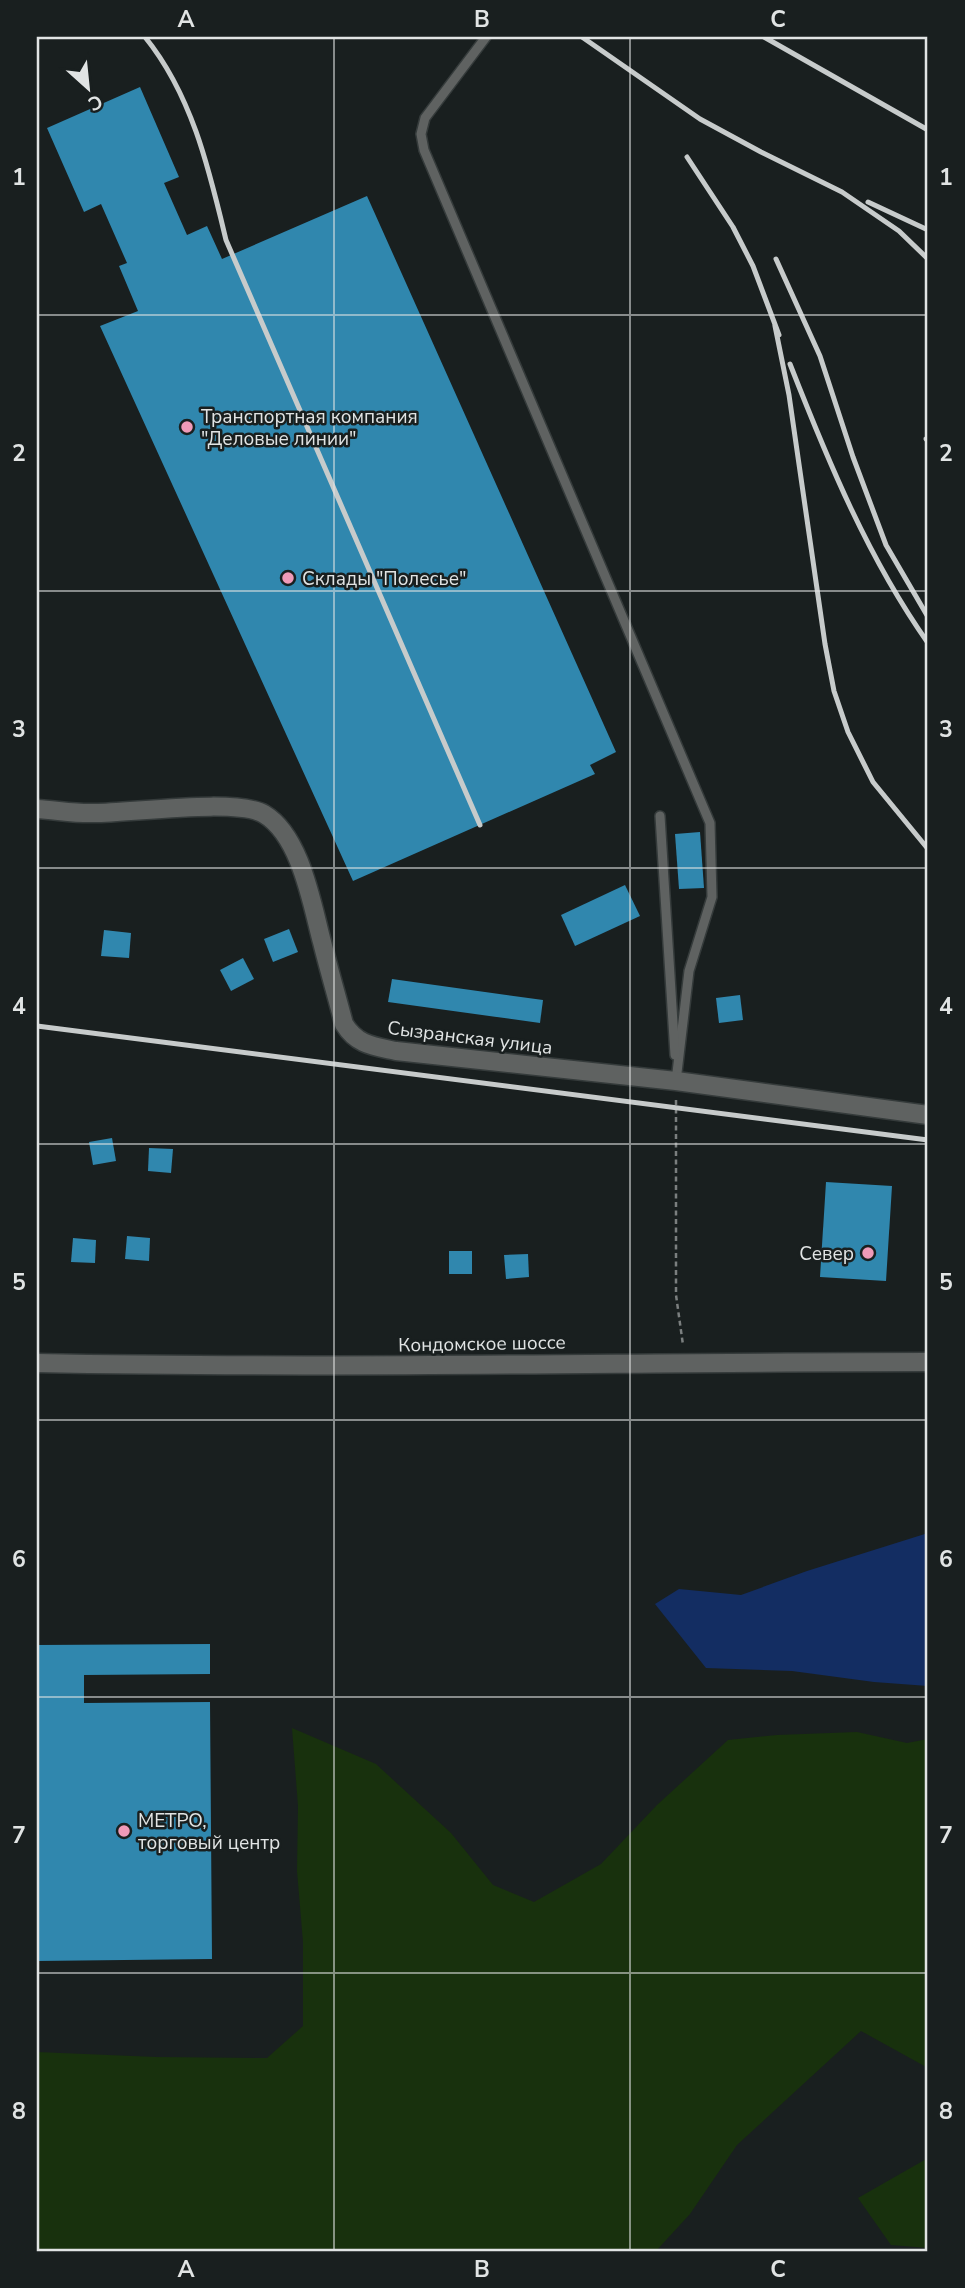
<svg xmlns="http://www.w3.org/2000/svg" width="965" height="2288" viewBox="0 0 965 2288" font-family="'Nunito Sans',sans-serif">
<rect width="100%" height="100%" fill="#191f1f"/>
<g fill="#18310d">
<path d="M 292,1728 L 376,1764 L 451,1833 L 493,1885 L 534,1902 L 601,1864 L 657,1805 L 728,1740 L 777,1735 L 857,1732 L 907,1743 L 928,1739 L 928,2068 L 861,2031 L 737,2145 L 690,2214 L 656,2251 L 37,2251 L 37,2052 L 156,2057 L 267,2058 L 303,2026 L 303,1942 L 297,1871 L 298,1806 Z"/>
<path d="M 928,2158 L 928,2248 L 891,2245 L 858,2198 Z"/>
</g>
<path fill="#132d62" d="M 928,1533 L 928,1686 L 874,1682 L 792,1671 L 706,1668 L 655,1604 L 679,1589 L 741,1595 L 807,1571 Z"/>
<g fill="#3087ae">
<path d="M 140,87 L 179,177 L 164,183 L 187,235 L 207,226 L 222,259 L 367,196 L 616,752 L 590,765 L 595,774 L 353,881 L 100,326 L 138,311 L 119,266 L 127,263 L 101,204 L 84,212 L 47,128 Z"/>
<path d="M 700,832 L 704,888 L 679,889 L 675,834 Z"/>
<path d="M 625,885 L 640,916 L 575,946 L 561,915 Z"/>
<path d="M 289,929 L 298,952 L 273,962 L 264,939 Z"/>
<path d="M 104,930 L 131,933 L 129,958 L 101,956 Z"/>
<path d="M 243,958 L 254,979 L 231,991 L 220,970 Z"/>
<path d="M 392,979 L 543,1000 L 540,1023 L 388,1002 Z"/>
<path d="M 740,995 L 743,1020 L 719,1023 L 716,998 Z"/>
<path d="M 112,1138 L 116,1161 L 93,1165 L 89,1142 Z"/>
<path d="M 149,1148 L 173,1149 L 171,1173 L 148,1171 Z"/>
<path d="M 826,1182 L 892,1186 L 886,1281 L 820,1277 Z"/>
<path d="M 127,1236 L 150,1238 L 149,1261 L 125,1259 Z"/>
<path d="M 73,1238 L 96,1240 L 95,1263 L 71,1262 Z"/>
<rect x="449" y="1251" width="23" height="23"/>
<path d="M 528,1254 L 529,1277 L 506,1279 L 504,1255 Z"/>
<path d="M 210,1644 L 210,1674 L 84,1675 L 84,1703 L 210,1702 L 212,1959 L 37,1961 L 37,1645 Z"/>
</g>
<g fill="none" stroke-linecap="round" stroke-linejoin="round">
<defs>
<g id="service">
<path d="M 486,37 L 425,118 L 421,134 L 424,150 L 710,823 L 712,897 L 689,971 L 676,1081"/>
<path d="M 660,816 L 675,1055"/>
</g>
<path id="minor" d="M 37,809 C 56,810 76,814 95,813 C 131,813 237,798 264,814 C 301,836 312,905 322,942 C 329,970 337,997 344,1024 C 357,1045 373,1046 396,1051 L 676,1081 L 928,1115"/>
<path id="tertiary" d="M 37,1363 C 334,1369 631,1362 928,1362"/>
</defs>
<use href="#service" stroke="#353b3b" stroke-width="12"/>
<use href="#minor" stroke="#353b3b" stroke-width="21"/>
<use href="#tertiary" stroke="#353b3b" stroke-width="21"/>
<path stroke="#7b7f7f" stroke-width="2.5" stroke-dasharray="5 3.5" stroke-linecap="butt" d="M 676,1100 L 676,1295 L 683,1345"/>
<use href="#service" stroke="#5f6261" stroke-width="9"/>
<use href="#minor" stroke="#5f6261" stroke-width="18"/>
<use href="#tertiary" stroke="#5f6261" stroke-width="18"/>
<g stroke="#c7cbcb" stroke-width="5">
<path d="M 145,37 C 192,95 209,169 226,240 L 480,825"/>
<path d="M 582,37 L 700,119 L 761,152 L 842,192 L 899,231 L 928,259"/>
<path d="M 764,37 L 928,130"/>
<path d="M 687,157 L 733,227 L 753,266 L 779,335"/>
<path d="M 868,202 L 928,230"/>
<path d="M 776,259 L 820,356 L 853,457 L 886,545 L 928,617"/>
<path d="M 775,326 L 789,395 L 825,644 L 834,691 L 848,732 L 873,782 L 928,849"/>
<path d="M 790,364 C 828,461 868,558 928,643"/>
<path d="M 926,439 L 928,441"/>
<path d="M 37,1026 L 928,1140"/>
</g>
</g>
<path fill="none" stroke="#e1e4e4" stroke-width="2" stroke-opacity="0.55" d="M 334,37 L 334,2251M 630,37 L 630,2251M 37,315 L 928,315M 37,591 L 928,591M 37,868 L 928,868M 37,1144 L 928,1144M 37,1420 L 928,1420M 37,1697 L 928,1697M 37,1973 L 928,1973"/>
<g fill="#ef9ab8" stroke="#191f1f" stroke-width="2.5">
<circle cx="187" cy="427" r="7"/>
<circle cx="288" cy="578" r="7"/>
<circle cx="868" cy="1253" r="7"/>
<circle cx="124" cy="1831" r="7"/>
</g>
<g text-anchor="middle" stroke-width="5" stroke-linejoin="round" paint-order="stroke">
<g font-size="19" fill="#e1e4e4" stroke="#191f1f" text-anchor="start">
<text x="201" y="423">Транспортная компания<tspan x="201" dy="22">"Деловые линии"</tspan></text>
<text x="302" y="585">Склады "Полесье"</text>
<text x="854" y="1260" text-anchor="end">Север</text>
<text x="138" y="1827">МЕТРО,<tspan x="138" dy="22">торговый центр</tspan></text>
</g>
<g font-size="19" fill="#e1e4e4" stroke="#191f1f">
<text transform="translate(470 1037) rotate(7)" y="7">Сызранская улица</text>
<text transform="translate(482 1343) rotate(-1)" y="7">Кондомское шоссе</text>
</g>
</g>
<rect width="965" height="2288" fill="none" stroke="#191f1f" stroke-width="77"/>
<g transform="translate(88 88) rotate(153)" stroke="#191f1f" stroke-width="5" paint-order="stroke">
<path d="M0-5L12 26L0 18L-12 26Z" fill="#e1e4e4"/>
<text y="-10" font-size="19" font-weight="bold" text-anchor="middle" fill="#e1e4e4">С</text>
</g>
<rect x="38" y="38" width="888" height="2212" fill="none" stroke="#e1e4e4" stroke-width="2.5"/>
<g font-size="23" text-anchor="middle" font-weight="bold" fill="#e1e4e4">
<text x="186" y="27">A</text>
<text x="482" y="27">B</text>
<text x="778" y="27">C</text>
<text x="19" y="185">1</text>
<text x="946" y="185">1</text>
<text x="19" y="461">2</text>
<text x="946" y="461">2</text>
<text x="19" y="737">3</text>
<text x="946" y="737">3</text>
<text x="19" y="1014">4</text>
<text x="946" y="1014">4</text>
<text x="19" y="1290">5</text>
<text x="946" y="1290">5</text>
<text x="19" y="1567">6</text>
<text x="946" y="1567">6</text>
<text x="19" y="1843">7</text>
<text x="946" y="1843">7</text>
<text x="19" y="2119">8</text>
<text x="946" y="2119">8</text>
<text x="186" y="2277">A</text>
<text x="482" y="2277">B</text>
<text x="778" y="2277">C</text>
</g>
</svg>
